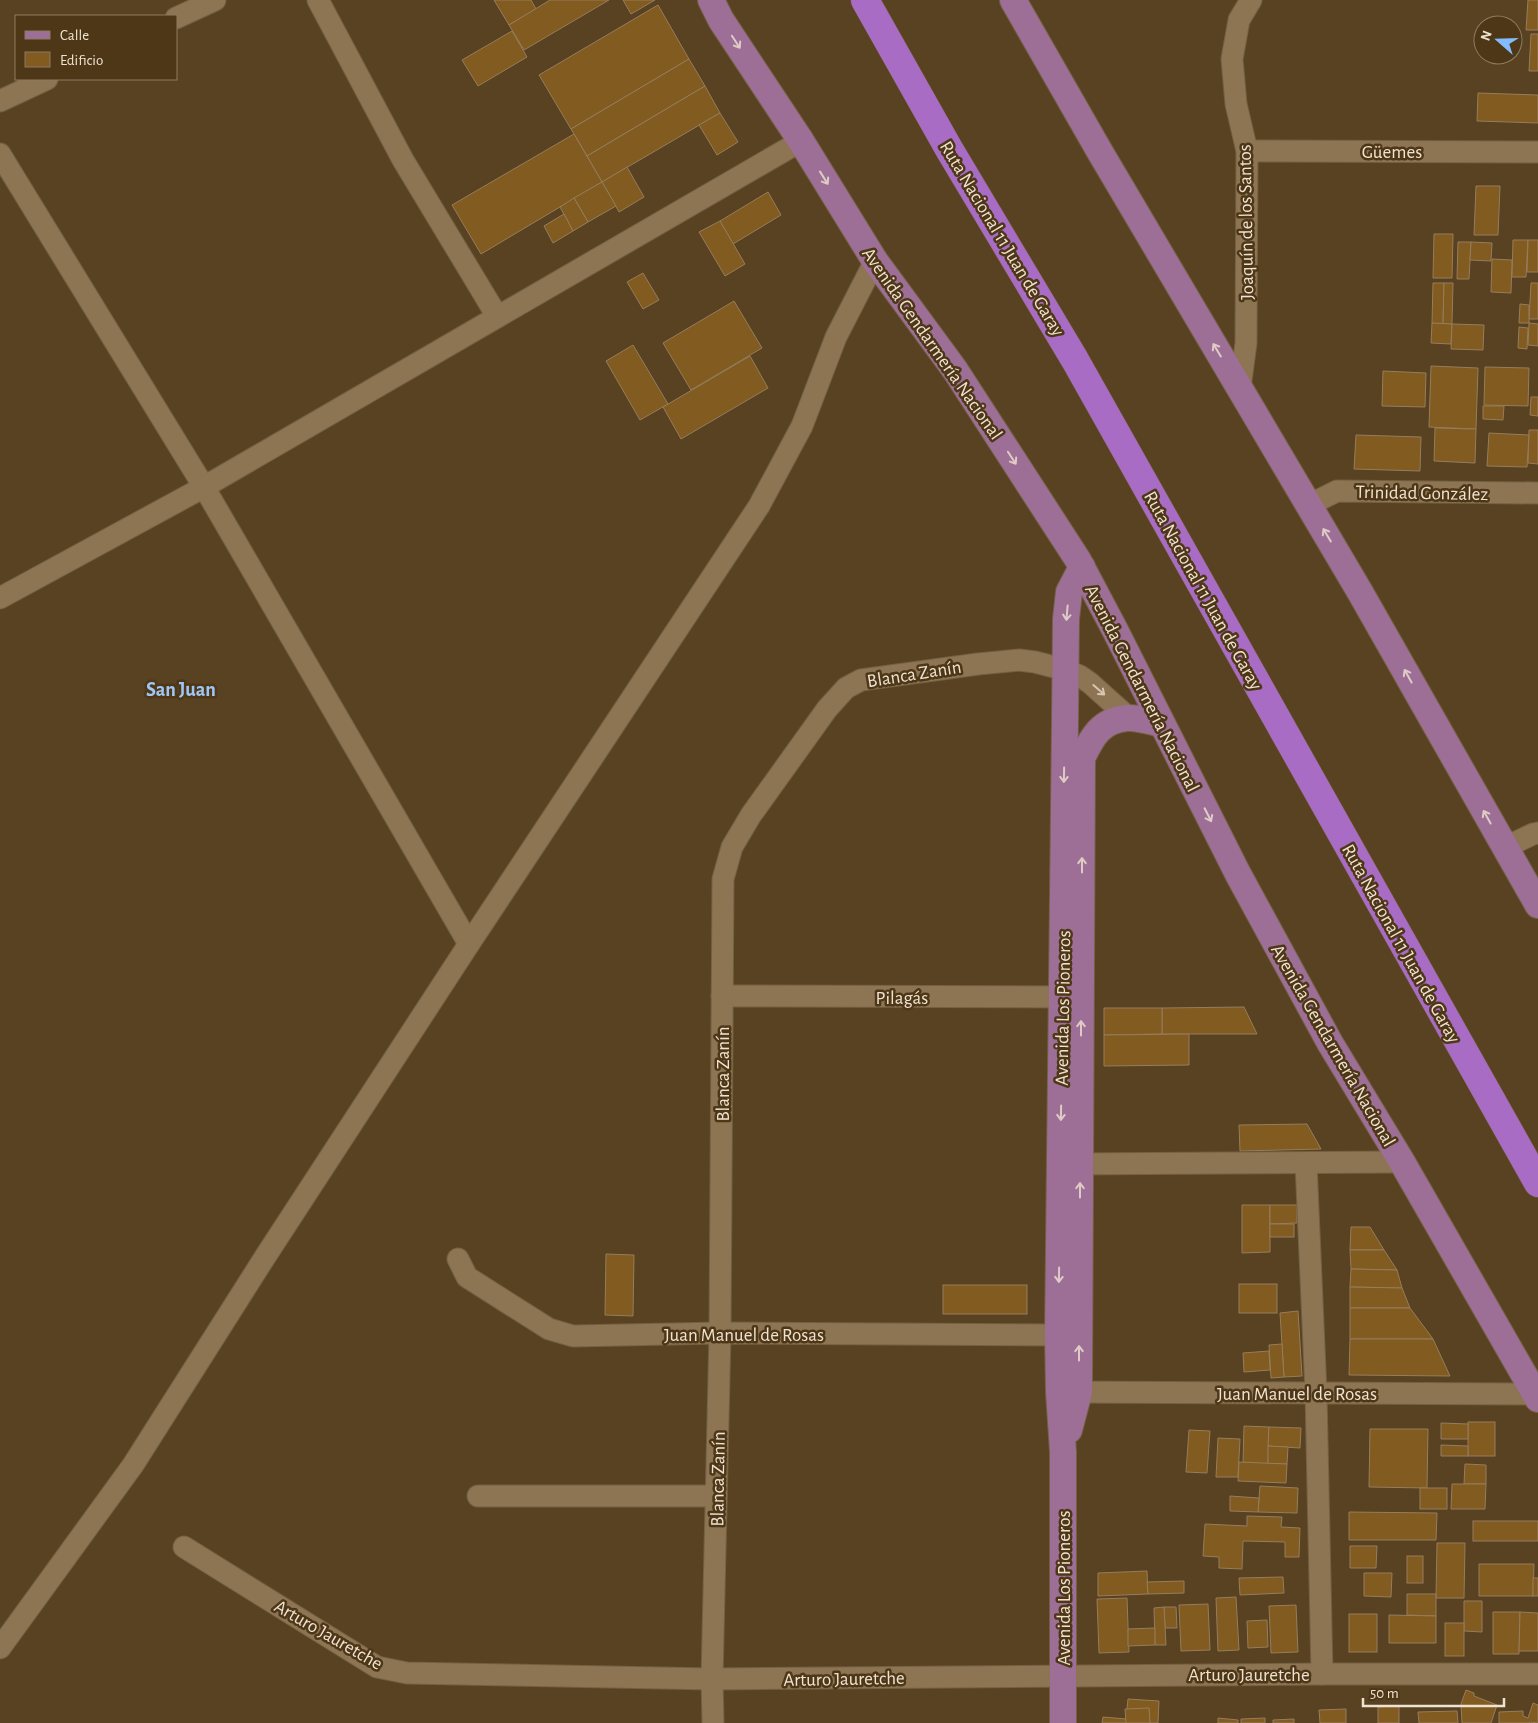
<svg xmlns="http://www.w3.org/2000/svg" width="1538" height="1723" viewBox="0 0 1538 1723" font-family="'Alegreya Sans',sans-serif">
<rect width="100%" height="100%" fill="#584222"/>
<g fill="#815b20" stroke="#967d5c">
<path d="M 494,0 L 531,0 L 536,9 L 509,25 Z"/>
<path d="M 550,0 L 609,0 L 524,50 L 509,25 Z"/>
<path d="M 623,0 L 655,0 L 631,14 Z"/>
<path d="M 1528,0 L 1538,0 L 1538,30 L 1526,30 Z"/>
<path d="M 658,5 L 689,59 L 571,129 L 539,75 Z"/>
<path d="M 512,31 L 527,57 L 478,86 L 462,60 Z"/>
<path d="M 1531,34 L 1538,34 L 1538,71 L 1529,71 Z"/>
<path d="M 689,59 L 705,86 L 587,156 L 571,129 Z"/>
<path d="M 705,86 L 720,113 L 602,182 L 587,156 Z"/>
<path d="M 1478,93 L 1538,95 L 1538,123 L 1477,121 Z"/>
<path d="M 720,113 L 738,142 L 717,155 L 699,125 Z"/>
<path d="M 574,134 L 602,182 L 481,254 L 452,205 Z"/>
<path d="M 627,167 L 644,197 L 619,212 L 602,182 Z"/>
<path d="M 602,182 L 616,206 L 588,222 L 574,198 Z"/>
<path d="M 1476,186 L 1500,186 L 1498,235 L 1474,235 Z"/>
<path d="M 768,192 L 781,215 L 733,244 L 720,221 Z"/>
<path d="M 574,198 L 588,222 L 573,231 L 560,207 Z"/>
<path d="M 564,214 L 573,231 L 553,243 L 544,226 Z"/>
<path d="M 720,221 L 745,264 L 725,276 L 699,232 Z"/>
<path d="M 1434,234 L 1453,234 L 1452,278 L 1433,278 Z"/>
<path d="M 1513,240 L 1528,240 L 1526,277 L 1512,277 Z"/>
<path d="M 1528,240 L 1538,240 L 1538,272 L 1527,272 Z"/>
<path d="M 1458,242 L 1471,242 L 1469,279 L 1457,279 Z"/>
<path d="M 1471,242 L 1492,243 L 1491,261 L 1470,260 Z"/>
<path d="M 1492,259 L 1512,260 L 1511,293 L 1491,292 Z"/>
<path d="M 643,273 L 659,300 L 643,309 L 627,282 Z"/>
<path d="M 1433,283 L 1444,283 L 1443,324 L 1432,323 Z"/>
<path d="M 1444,283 L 1453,283 L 1452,324 L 1443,324 Z"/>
<path d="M 1531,283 L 1538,283 L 1538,319 L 1529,319 Z"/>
<path d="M 734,301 L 762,348 L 691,390 L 663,343 Z"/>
<path d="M 1520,304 L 1529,305 L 1529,323 L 1519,323 Z"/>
<path d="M 1432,323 L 1452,324 L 1451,344 L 1431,343 Z"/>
<path d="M 1529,323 L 1538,324 L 1538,346 L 1528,345 Z"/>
<path d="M 1452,324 L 1484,325 L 1483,350 L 1451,349 Z"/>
<path d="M 1519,327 L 1528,328 L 1527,349 L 1518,348 Z"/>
<path d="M 633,345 L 668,404 L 640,420 L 606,361 Z"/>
<path d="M 750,356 L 768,388 L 681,439 L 663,407 Z"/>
<path d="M 1431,366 L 1478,368 L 1476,429 L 1429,427 Z"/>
<path d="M 1485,367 L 1529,368 L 1528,406 L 1484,405 Z"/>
<path d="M 1383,371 L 1426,373 L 1425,407 L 1382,406 Z"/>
<path d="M 1531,397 L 1538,397 L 1538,416 L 1530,415 Z"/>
<path d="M 1483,406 L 1504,406 L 1503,420 L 1483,419 Z"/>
<path d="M 1435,428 L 1476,429 L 1475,463 L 1434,461 Z"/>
<path d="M 1529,430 L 1538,430 L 1538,464 L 1528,463 Z"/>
<path d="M 1489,433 L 1529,435 L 1527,467 L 1487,466 Z"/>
<path d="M 1356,435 L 1421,437 L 1420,471 L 1354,469 Z"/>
<path d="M 1244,1007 L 1257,1034 L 1162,1034 L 1162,1008 Z"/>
<path d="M 1104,1008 L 1162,1008 L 1162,1034 L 1104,1035 Z"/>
<path d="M 1189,1034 L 1189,1065 L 1104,1066 L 1104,1035 Z"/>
<path d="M 1307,1124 L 1321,1149 L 1240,1151 L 1239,1125 Z"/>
<path d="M 1242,1205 L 1270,1205 L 1270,1252 L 1242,1253 Z"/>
<path d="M 1270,1205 L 1297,1205 L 1297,1223 L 1270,1224 Z"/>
<rect x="1270" y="1224" width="24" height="13"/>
<path d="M 1351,1227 L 1370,1227 L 1384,1250 L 1350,1250 Z"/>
<path d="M 1350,1250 L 1384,1250 L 1397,1270 L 1351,1269 Z"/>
<path d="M 606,1254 L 634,1255 L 633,1316 L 605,1315 Z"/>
<path d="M 1351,1269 L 1397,1270 L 1402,1288 L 1350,1287 Z"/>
<rect x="1239" y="1284" width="38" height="29"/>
<rect x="943" y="1285" width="84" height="29"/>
<path d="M 1350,1287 L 1402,1288 L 1410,1308 L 1350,1308 Z"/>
<path d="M 1350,1308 L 1410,1308 L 1433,1339 L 1350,1339 Z"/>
<path d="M 1298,1311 L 1302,1376 L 1284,1377 L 1280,1313 Z"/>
<path d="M 1350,1339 L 1433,1339 L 1450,1376 L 1349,1375 Z"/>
<path d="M 1282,1344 L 1284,1377 L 1271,1378 L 1269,1345 Z"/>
<path d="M 1269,1351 L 1270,1370 L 1244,1372 L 1243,1353 Z"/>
<rect x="1468" y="1422" width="27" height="34"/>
<path d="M 1441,1423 L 1468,1424 L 1468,1439 L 1441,1439 Z"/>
<path d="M 1244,1426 L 1269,1427 L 1268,1464 L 1243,1463 Z"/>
<path d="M 1269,1427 L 1301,1428 L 1300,1448 L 1268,1446 Z"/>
<path d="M 1370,1429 L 1428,1429 L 1427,1488 L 1369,1487 Z"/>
<path d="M 1189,1430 L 1210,1431 L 1207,1473 L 1186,1472 Z"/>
<path d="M 1218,1438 L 1240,1439 L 1238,1477 L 1216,1477 Z"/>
<path d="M 1441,1445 L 1468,1446 L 1468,1456 L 1441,1456 Z"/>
<path d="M 1268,1446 L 1288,1447 L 1287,1464 L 1268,1464 Z"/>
<path d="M 1239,1462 L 1287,1464 L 1286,1483 L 1238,1481 Z"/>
<path d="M 1465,1464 L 1486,1465 L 1486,1484 L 1464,1484 Z"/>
<path d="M 1452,1484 L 1486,1484 L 1485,1509 L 1451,1509 Z"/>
<path d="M 1260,1486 L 1298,1488 L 1297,1513 L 1258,1512 Z"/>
<rect x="1420" y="1488" width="27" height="21"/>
<path d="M 1230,1496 L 1259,1498 L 1258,1512 L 1230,1511 Z"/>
<path d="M 1349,1512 L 1437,1513 L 1436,1540 L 1349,1540 Z"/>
<path d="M 1247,1516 L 1282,1517 L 1281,1527 L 1300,1528 L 1299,1557 L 1285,1557 L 1285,1542 L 1243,1541 L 1242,1569 L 1219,1568 L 1219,1557 L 1203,1556 L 1205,1524 L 1247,1526 Z"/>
<rect x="1473" y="1521" width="65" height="20"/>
<path d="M 1437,1543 L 1465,1543 L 1464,1598 L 1436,1598 Z"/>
<path d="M 1350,1546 L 1377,1546 L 1376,1568 L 1350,1568 Z"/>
<rect x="1407" y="1556" width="16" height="27"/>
<path d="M 1479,1564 L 1534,1564 L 1533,1596 L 1479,1596 Z"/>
<path d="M 1147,1571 L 1148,1594 L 1098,1596 L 1098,1573 Z"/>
<path d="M 1364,1573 L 1392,1573 L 1391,1597 L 1364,1596 Z"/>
<path d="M 1283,1577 L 1284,1593 L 1240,1595 L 1239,1578 Z"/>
<rect x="1533" y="1578" width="5" height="18"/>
<path d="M 1184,1581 L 1184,1593 L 1148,1594 L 1147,1582 Z"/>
<path d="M 1407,1594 L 1436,1594 L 1436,1616 L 1407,1615 Z"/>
<path d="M 1236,1597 L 1239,1650 L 1218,1651 L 1216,1598 Z"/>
<path d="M 1127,1598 L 1129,1652 L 1099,1653 L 1097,1599 Z"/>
<path d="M 1464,1601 L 1482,1601 L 1482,1632 L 1464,1631 Z"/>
<path d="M 1208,1604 L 1210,1650 L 1181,1651 L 1179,1605 Z"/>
<path d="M 1296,1605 L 1298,1652 L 1271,1653 L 1269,1606 Z"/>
<path d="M 1164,1607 L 1176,1607 L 1177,1628 L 1165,1628 Z"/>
<path d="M 1164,1607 L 1166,1645 L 1155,1645 L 1154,1608 Z"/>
<path d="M 1493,1612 L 1520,1612 L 1519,1654 L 1493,1654 Z"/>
<path d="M 1520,1612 L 1538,1613 L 1538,1651 L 1519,1651 Z"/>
<rect x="1349" y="1614" width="28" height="38"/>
<path d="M 1389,1615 L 1436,1616 L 1436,1643 L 1389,1643 Z"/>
<path d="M 1267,1620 L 1268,1647 L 1248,1648 L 1247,1621 Z"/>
<rect x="1445" y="1623" width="19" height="33"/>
<path d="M 1155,1628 L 1155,1645 L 1128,1646 L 1128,1629 Z"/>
<path d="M 1466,1690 L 1474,1693 L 1474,1696 L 1497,1705 L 1491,1723 L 1462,1723 L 1461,1704 Z"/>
<path d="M 1128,1699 L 1159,1701 L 1158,1723 L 1102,1723 L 1103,1717 L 1126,1719 Z"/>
<path d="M 1533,1703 L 1538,1705 L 1538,1723 L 1530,1722 L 1529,1723 L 1499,1723 L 1499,1712 L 1523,1711 L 1523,1716 L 1528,1718 Z"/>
<path d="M 1399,1706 L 1399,1723 L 1378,1723 L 1378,1707 Z"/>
<path d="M 1149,1708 L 1150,1723 L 1126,1723 L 1125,1709 Z"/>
<path d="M 1346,1709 L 1346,1723 L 1320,1723 L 1319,1710 Z"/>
<path d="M 1457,1711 L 1458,1723 L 1419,1723 L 1418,1712 Z"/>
<path d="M 1218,1718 L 1238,1720 L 1238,1723 L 1218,1723 Z"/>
<path d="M 1265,1718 L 1265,1723 L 1241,1723 L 1241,1719 Z"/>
<path d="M 1294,1719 L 1294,1723 L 1273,1723 L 1273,1720 Z"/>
</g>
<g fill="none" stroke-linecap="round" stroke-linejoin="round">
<defs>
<g id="minor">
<path d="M 318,0 L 403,160 L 497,316"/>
<path d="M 176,18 L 215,0"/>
<path d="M 0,101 L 47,79"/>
<path d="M 1247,151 L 1538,152"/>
<path d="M 0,154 L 204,487 L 469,944"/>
<path d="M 1240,388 L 1246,343 L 1247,151 L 1236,104 L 1232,59 L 1239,20 L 1251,0"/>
<path d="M 1309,505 L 1337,491 L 1538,493"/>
<path d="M 0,598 L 204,487 L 801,141"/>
<path d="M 1504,848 L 1533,834 L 1538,833"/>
<path d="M 722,996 L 1077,997"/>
<path d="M 1306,1163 L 1316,1393 L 1322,1674"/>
<path d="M 1065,1164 L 1402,1162"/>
<path d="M 458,1259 L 467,1277 L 549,1329 L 573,1336 L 720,1333 L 1058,1335"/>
<path d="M 1064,1392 L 1535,1394"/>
<path d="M 478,1496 L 716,1496"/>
<path d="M 184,1547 L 377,1667 L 407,1673 L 712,1679 L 1322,1674 L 1538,1674"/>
<path d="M 0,1648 L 133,1465 L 265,1257 L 469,944 L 759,506 L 802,426 L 836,337 L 875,261"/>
<path d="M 713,1723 L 712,1679 L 720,1333 L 723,879 L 732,847 L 751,815 L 827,709 L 846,688 L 861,680 L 978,664 L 1019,660 L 1035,662 L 1066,670 L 1080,676 L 1090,683 L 1128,717"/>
</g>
<g id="major">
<path d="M 711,0 L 721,20 L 801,141 L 875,261 L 955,370 L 1078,560 L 1115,630 L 1238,874 L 1330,1043 L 1402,1162 L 1538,1399"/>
<path d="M 1013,0 L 1100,152 L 1360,592 L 1538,905"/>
<path d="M 1069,1430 L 1079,1392 L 1082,758 C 1092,737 1101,720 1127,718 C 1137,717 1152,722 1162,724"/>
<path d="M 1063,1723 L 1063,1452 L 1059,1392 L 1058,1335 L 1065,720 L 1066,619 L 1069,592 L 1082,567"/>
</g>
<path id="highway" d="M 865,0 L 949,149 L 1075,360 L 1538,1183"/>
</defs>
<use href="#minor" stroke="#736043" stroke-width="23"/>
<use href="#major" stroke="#736043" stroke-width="28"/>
<use href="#highway" stroke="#736043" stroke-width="29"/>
<use href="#minor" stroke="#8d7453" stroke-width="21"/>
<use href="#major" stroke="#9d6f97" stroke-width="26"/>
<use href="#highway" stroke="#a86cc4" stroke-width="28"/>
</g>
<defs><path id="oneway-shaft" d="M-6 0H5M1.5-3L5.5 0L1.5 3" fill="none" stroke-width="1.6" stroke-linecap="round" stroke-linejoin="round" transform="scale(1.25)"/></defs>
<g stroke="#dfcbc5">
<use href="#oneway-shaft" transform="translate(736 42) rotate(57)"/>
<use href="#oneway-shaft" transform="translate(824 178) rotate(58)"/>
<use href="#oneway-shaft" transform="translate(1217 350) rotate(-121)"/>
<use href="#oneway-shaft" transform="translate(1012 458) rotate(57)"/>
<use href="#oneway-shaft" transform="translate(1327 535) rotate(-121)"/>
<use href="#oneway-shaft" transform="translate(1067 613) rotate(95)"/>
<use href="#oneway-shaft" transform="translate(1408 676) rotate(-119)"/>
<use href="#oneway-shaft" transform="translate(1064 775) rotate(91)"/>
<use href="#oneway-shaft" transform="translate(1208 815) rotate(63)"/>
<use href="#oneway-shaft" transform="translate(1487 817) rotate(-119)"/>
<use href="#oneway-shaft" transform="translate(1082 865) rotate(-90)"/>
<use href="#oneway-shaft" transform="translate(1081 1028) rotate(-90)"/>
<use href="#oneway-shaft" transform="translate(1061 1113) rotate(91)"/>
<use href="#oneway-shaft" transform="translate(1080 1190) rotate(-90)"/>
<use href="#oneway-shaft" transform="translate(1059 1275) rotate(91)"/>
<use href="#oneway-shaft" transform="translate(1079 1353) rotate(-90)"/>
</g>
<use stroke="#d7c6b2" href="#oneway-shaft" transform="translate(1099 690) rotate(41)"/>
<g text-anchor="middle" stroke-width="5" stroke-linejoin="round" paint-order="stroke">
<g font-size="19" fill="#f0e2d1" stroke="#4d3717">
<text x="1392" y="158">Güemes</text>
<text transform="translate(1245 222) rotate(-91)" y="7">Joaquín de los Santos</text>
<text transform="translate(1003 238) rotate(59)" y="7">Ruta Nacional 11 Juan de Garay</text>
<text transform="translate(933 343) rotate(55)" y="7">Avenida Gendarmería Nacional</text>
<text transform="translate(1422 492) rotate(1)" y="7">Trinidad González</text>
<text transform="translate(1204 590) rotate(61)" y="7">Ruta Nacional 11 Juan de Garay</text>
<text transform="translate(914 673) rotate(-9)" y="7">Blanca Zanín</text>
<text transform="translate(1143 688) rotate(63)" y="7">Avenida Gendarmería Nacional</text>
<text transform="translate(1402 943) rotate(61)" y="7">Ruta Nacional 11 Juan de Garay</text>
<text x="902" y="1004">Pilagás</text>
<text transform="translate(1062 1008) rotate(-89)" y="7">Avenida Los Pioneros</text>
<text transform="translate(1334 1045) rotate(60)" y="7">Avenida Gendarmería Nacional</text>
<text transform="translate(722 1074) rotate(-90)" y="7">Blanca Zanín</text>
<text x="744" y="1341">Juan Manuel de Rosas</text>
<text x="1297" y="1400">Juan Manuel de Rosas</text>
<text transform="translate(717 1479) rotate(-89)" y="7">Blanca Zanín</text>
<text transform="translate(1063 1588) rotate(-90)" y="7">Avenida Los Pioneros</text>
<text transform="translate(329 1634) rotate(30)" y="7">Arturo Jauretche</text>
<text x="1249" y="1681">Arturo Jauretche</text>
<text transform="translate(844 1678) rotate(-1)" y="7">Arturo Jauretche</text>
</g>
<g font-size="20" font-weight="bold" fill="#9fc6f6" stroke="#4d3717">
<text x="181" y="696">San Juan</text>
</g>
</g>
<rect x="15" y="15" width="162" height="65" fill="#4d3717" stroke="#8e7b61"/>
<rect x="25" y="31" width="25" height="8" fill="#9d6f97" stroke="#8e7b61"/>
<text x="60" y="40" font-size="15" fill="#f0e2d1">Calle</text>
<rect x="25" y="52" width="25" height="15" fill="#815b20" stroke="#8e7b61"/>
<text x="60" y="65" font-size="15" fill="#f0e2d1">Edificio</text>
<g transform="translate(1498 40) rotate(290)"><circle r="24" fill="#4d3717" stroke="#8e7b61"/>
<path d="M0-4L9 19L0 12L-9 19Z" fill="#86bbfb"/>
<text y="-8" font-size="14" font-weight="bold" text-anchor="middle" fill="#f0e2d1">N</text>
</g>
<path d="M1363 1698v8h141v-8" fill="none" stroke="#f0e2d1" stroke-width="2.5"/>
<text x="1370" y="1698" font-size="15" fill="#f0e2d1" stroke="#4d3717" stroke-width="4" paint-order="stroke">50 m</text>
</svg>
